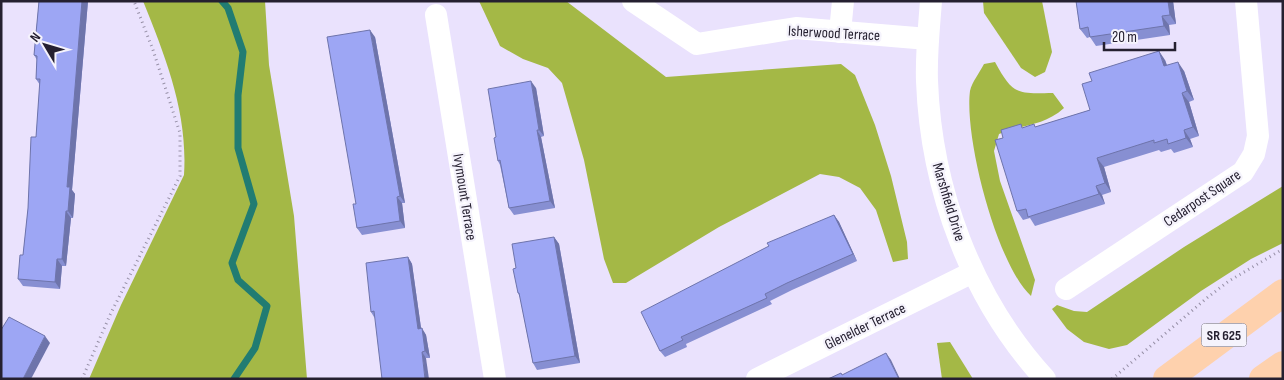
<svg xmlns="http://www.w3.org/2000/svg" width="1284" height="380" viewBox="0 0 1284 380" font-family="'Sofia Sans Condensed',sans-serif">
<rect width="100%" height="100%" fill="#eae2fd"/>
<g fill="#a4b846">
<path d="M 143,1 L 265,1 L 269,65 L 294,216 L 307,379 L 89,379 L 121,305 L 184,175 C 188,113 166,58 143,1 Z"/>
<path d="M 479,1 L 566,1 L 666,77 L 841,64 L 855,75 L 875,125 L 891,176 L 907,242 L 908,259 L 893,262 L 876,210 L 860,188 L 839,177 L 820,174 L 719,227 L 626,283 L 613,283 L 604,259 L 584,160 L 562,83 L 548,68 L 523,59 L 500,46 Z"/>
<path d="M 983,1 L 1042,1 L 1052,52 L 1045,72 L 1035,77 L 1021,68 L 984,13 Z"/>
<path d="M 995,62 C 1013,95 1017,94 1053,93 L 1064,108 C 1044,126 1024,124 999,134 L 994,151 L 1000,181 L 1035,280 L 1031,296 C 997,265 964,138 970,91 C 972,82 980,72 984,64 Z"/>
<path d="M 1283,186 L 1283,243 L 1251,259 L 1201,291 L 1127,345 L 1109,349 L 1084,342 L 1067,329 L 1052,309 L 1057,305 L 1074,311 L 1087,312 L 1184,247 Z"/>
<path d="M 950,342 L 973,379 L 942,379 L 937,343 Z"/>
</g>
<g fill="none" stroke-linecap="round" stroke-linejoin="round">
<path stroke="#217c72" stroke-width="7" d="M 222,1 L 228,8 L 243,52 L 238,95 L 238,148 L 254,204 L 232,263 L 238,280 L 267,306 L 255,348 L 234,379"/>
<g stroke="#9790a7" stroke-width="3" stroke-dasharray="1 4" stroke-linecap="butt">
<path d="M 82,379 L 110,315 L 180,176 L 180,133 L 153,50 L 134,1"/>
<path d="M 1112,379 L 1208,297 L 1229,281 L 1283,249"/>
</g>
<g stroke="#fff" stroke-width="22">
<path d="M 633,1 L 697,44 L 796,28 L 928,39"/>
<path d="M 931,1 C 929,28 926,54 927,81 C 931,189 971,298 1045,379"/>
<path d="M 436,15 L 495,379"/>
<path d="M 840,32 L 843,1"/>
<path d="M 1066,289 L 1243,172 L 1254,154 L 1258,136 L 1246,1"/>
<path d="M 757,379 L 973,272"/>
</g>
<g stroke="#fed1ad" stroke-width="28">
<path d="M 1167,379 L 1283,293"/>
<path d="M 1263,379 L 1283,365"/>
</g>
</g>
<g fill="#878fd2">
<path d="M 39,1 L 88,1 L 72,190 L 75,194 L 73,218 L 71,218 L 66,266 L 62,266 L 60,289 L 23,286 L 18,279 L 23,255 L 36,137 L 40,85 L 36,79 L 37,60 L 34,55 Z"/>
<path d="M 1076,1 L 1173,1 L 1176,24 L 1169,25 L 1170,35 L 1096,46 L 1090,37 L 1087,38 L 1080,29 Z"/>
<path d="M 375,37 L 405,203 L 402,203 L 405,228 L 362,235 L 357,228 L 356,204 Z"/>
<path d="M 1165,60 L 1167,65 L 1184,71 L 1194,100 L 1189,102 L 1199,136 L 1190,139 L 1193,147 L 1174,153 L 1171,149 L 1161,152 L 1159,150 L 1104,167 L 1111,192 L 1102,195 L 1105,204 L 1035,226 L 1030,218 L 1023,220 L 1017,211 L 1024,127 L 1036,127 L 1090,110 Z"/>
<path d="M 536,88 L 544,136 L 541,137 L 555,208 L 514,215 L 509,208 L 500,165 L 498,161 L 496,137 Z"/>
<path d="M 834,215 L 839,222 L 857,261 L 792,290 L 770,301 L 772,304 L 686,344 L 687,347 L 665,357 L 660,351 L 769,246 Z"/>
<path d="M 554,237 L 559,244 L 580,363 L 537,370 L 533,363 L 520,297 L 518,293 L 516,268 Z"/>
<path d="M 408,257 L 412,264 L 421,328 L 426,335 L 430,358 L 426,358 L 374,317 L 371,312 Z"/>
</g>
<g fill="#6e74ab">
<path d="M 82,1 L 88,1 L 72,190 L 75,194 L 73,218 L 68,211 L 67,187 Z"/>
<path d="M 1168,1 L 1173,1 L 1176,24 L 1170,15 Z"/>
<path d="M 1162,16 L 1169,25 L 1170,35 L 1164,26 Z"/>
<path d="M 370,30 L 375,37 L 405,203 L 400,196 Z"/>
<path d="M 1159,51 L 1165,60 L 1170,75 L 1164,66 Z"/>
<path d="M 1178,62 L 1184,71 L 1194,100 L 1187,91 Z"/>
<path d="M 531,81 L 536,88 L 544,136 L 539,130 Z"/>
<path d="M 1182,93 L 1189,102 L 1199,136 L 1193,127 Z"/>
<path d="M 537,130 L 541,137 L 555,208 L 550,201 Z"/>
<path d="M 1184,130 L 1190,139 L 1193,147 L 1186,138 Z"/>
<path d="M 1097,158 L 1104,167 L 1111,192 L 1105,183 Z"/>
<path d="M 1096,186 L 1102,195 L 1105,204 L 1099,194 Z"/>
<path d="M 397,197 L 402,203 L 405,228 L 400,221 Z"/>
<path d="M 66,211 L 71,218 L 66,266 L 62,259 Z"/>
<path d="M 834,215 L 839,222 L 857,261 L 853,254 Z"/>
<path d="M 554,237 L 559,244 L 580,363 L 575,356 Z"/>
<path d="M 408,257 L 412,264 L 422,335 L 418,329 Z"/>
<path d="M 57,259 L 62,266 L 60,289 L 55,282 Z"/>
<path d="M 422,328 L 426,335 L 430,358 L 425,351 Z"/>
<path d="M 45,336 L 50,343 L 31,379 L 23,379 Z"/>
<path d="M 422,352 L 426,358 L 429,379 L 425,379 Z"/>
<path d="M 886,353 L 891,360 L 900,379 L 899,379 Z"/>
</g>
<g fill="#9da6f4" stroke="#6e74ab">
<path d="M 39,1 L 82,1 L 67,187 L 70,187 L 68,211 L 66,211 L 62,259 L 57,259 L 55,282 L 18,279 L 20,255 L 23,255 L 28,208 L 31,137 L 36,137 L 40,79 L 36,79 L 37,56 L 34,55 Z"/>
<path d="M 1076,1 L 1168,1 L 1170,15 L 1162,16 L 1164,26 L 1090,37 L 1088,27 L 1080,29 Z"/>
<path d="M 370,30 L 400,196 L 397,197 L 400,221 L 357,228 L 353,204 L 356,204 L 327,37 Z"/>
<path d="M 1159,51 L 1164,66 L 1178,62 L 1187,91 L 1182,93 L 1193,127 L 1184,130 L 1186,138 L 1168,144 L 1167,139 L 1154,143 L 1154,140 L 1097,158 L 1105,183 L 1096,186 L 1099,194 L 1028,217 L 1026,209 L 1017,211 L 995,140 L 1003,138 L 1001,130 L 1021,124 L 1022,128 L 1034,124 L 1035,127 L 1090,110 L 1082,84 L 1092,81 L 1089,73 Z"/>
<path d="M 531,81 L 539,130 L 537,130 L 550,201 L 509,208 L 500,160 L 498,161 L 494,138 L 496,137 L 488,89 Z"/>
<path d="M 834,215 L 853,254 L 787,283 L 765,294 L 767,298 L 681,337 L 683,340 L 660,351 L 641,312 L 769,246 L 767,243 Z"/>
<path d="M 554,237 L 575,356 L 533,363 L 519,293 L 518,293 L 513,269 L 516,268 L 512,244 Z"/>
<path d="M 408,257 L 418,329 L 422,328 L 425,351 L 422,352 L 425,379 L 382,379 L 374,311 L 371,312 L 366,263 Z"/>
<path d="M 9,317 L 45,336 L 23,379 L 1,379 L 1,330 Z"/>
<path d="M 886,353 L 899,379 L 828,379 L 841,373 L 842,375 Z"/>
</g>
<g text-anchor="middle" stroke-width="4.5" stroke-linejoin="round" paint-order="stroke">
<rect fill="#f5f3fc" stroke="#635f6d" stroke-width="1" x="1201.5" y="323.5" width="45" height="23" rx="4"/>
<g font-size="14" font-weight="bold" fill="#252030">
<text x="1224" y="340">SR 625</text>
</g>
<g font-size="15" fill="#252030" stroke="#f5f3fc">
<text transform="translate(834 33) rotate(3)" y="5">Isherwood Terrace</text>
<text transform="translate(465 197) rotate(81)" y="5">Ivymount Terrace</text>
<text transform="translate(1202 198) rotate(-34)" y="5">Cedarpost Square</text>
<text transform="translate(949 202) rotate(73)" y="5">Marshfield Drive</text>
<text transform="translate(865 326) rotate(-26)" y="5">Glenelder Terrace</text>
</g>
</g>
<rect width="1284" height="380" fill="none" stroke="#252030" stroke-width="5"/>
<g transform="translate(45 45) rotate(308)" stroke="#f5f3fc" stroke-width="4" paint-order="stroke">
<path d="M0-4L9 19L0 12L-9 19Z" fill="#252030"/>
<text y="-8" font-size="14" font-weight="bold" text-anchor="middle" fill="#252030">N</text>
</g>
<path d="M1104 42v8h71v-8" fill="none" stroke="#252030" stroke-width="2.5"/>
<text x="1112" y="42" font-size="15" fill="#252030" stroke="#f5f3fc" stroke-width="4" paint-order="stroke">20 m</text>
</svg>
